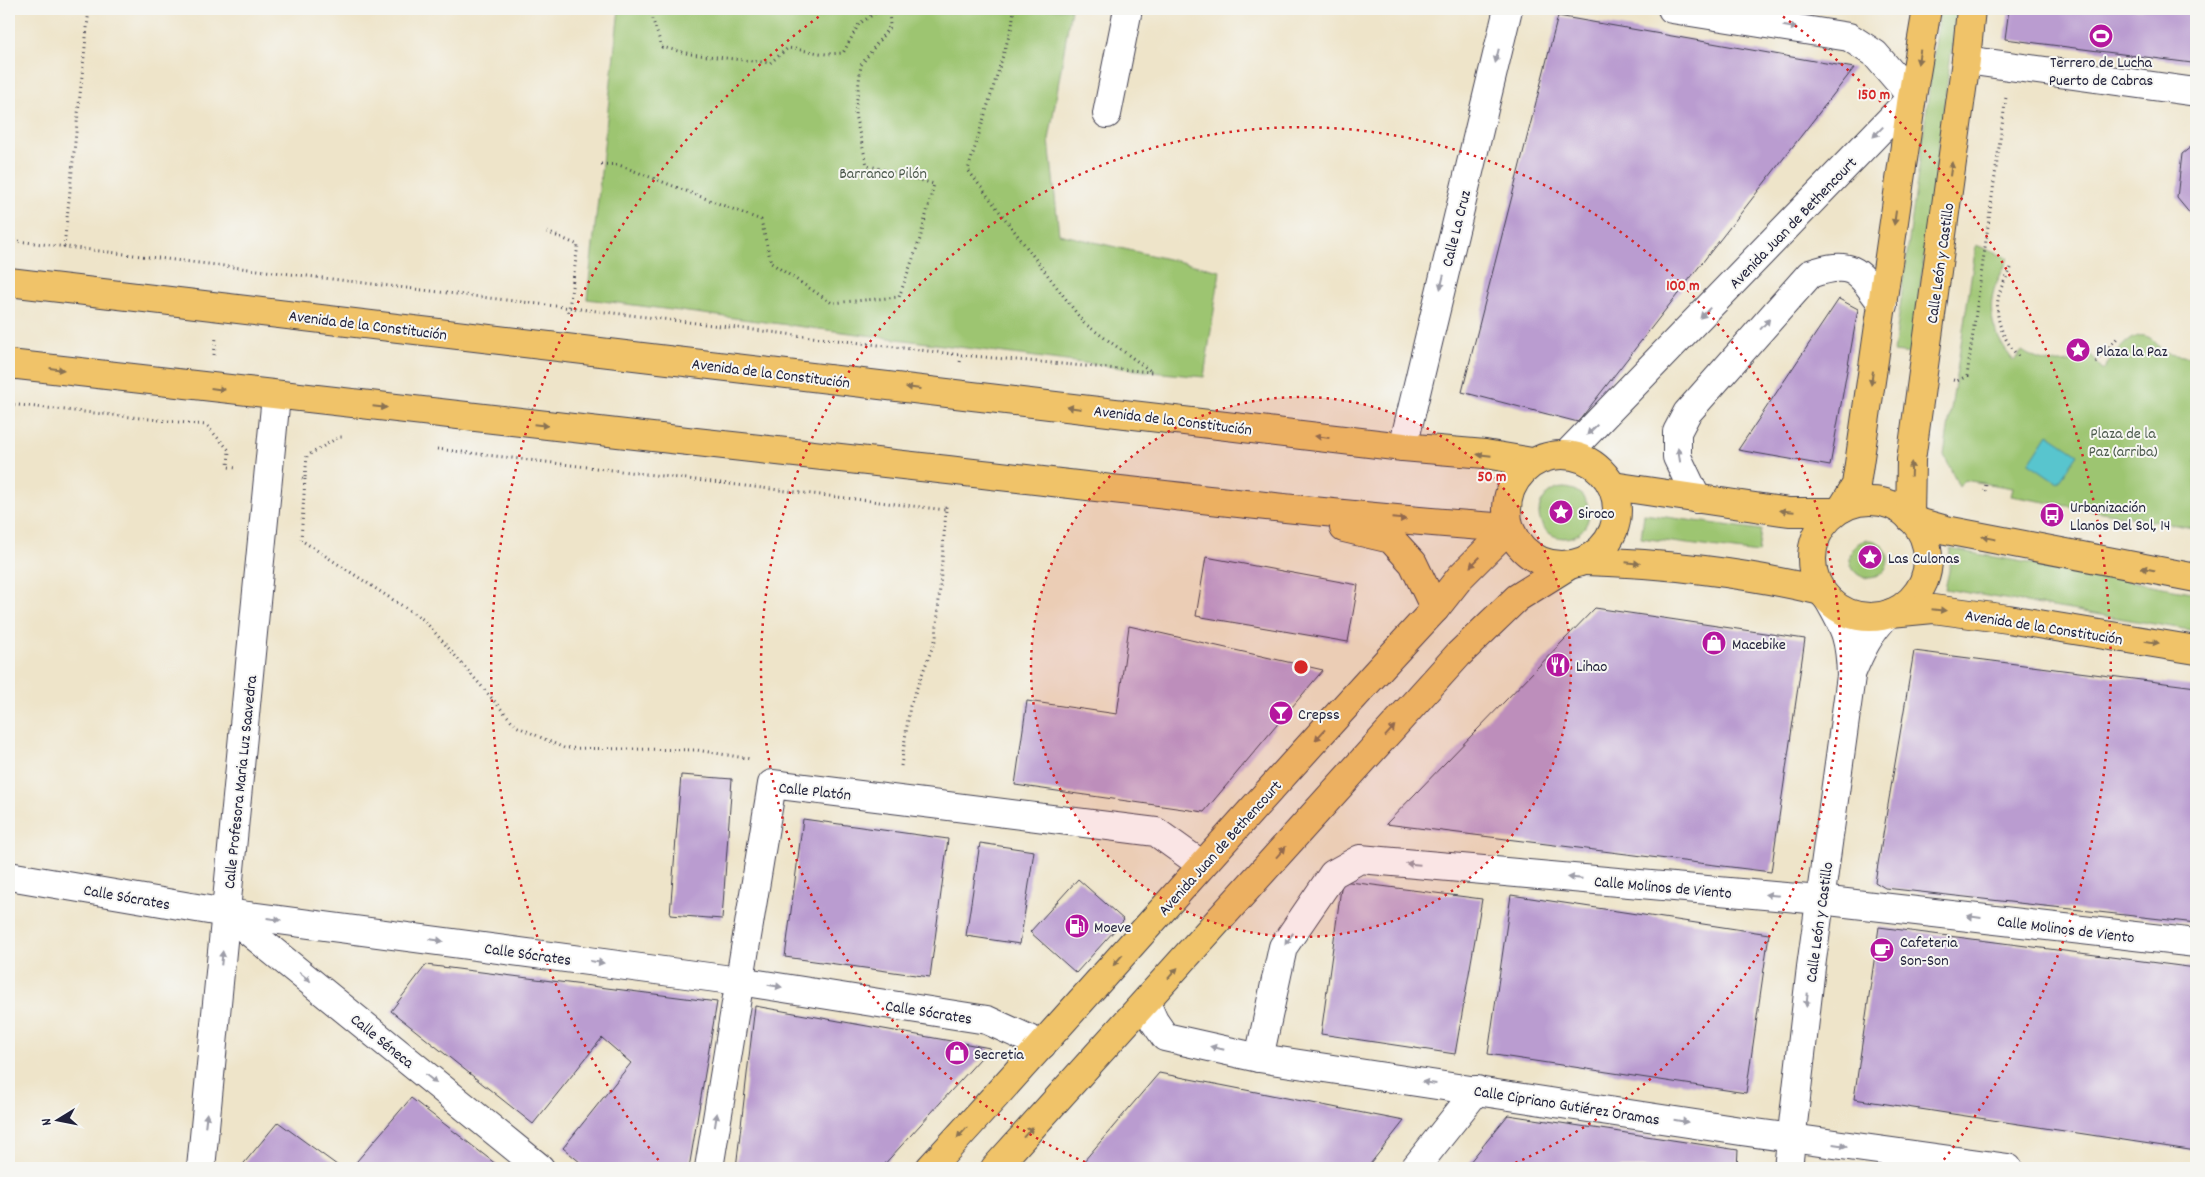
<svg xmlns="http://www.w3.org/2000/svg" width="2205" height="1177" viewBox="0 0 2205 1177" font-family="Dekko,sans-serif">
<rect width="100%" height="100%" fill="#f6f6f2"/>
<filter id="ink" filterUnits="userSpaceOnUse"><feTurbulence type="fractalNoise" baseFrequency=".02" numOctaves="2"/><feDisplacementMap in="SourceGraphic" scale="10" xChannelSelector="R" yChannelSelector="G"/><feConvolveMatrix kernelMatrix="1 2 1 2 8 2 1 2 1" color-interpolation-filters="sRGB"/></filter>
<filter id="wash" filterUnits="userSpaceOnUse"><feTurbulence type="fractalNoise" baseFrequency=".0096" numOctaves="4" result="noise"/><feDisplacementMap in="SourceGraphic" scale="20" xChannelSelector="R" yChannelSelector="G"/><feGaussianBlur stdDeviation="1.12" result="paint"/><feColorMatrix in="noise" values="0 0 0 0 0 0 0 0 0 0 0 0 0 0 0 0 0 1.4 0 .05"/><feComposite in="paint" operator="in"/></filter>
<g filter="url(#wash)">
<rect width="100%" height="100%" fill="#eee4c9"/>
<g fill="#9dc571" stroke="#607456">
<path d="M 619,9 L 1071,9 L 1049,140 L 1059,234 L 1220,271 L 1204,377 L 1152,372 L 587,299 Z"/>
<path d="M 1940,9 L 1957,9 L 1911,354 L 1894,352 Z"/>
<path d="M 1976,245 L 2008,258 C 2005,267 2000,275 1996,284 C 1985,312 1995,339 2014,361 L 2022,351 C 2046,366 2065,367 2090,354 L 2103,370 C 2118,350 2141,314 2163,353 L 2196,358 L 2196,493 L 2193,528 L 2011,496 L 2013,488 L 1964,480 L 1959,487 L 1944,455 Z"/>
<circle cx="1564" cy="513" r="25"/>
<path d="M 1644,514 L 1761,530 L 1758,553 L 1641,538 Z"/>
<circle cx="1869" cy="559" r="19"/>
<path d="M 1950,549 L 2196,593 L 2196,631 L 1945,589 L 1949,571 Z"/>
</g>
<path fill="#58c5ce" stroke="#3d7484" d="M 2048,434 L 2078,454 L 2058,483 L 2029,463 Z"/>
<g id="blocks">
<g fill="#ba9cd0">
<path d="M 2009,9 L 2196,9 L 2196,32 L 2192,63 L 2005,39 Z"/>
<path d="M 1558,16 L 1854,68 L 1578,422 L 1462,392 Z"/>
<path d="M 2196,143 L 2196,221 L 2177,198 L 2182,154 Z"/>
<path d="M 1839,299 L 1858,309 L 1830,466 L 1738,450 Z"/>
<path d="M 1206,557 L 1358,585 L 1348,642 L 1196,616 Z"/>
<path d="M 1595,608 L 1805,639 L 1771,872 L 1386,824 Z"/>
<path d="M 1129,626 L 1323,670 L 1204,812 L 1015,785 L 1027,701 L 1117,714 Z"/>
<path d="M 1914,651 L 2196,687 L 2196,923 L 1885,888 L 1875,882 Z"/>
<path d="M 681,775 L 732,779 L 722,919 L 670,915 Z"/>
<path d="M 803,819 L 948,839 L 930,977 L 785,957 Z"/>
<path d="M 980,843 L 1034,851 L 1020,944 L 966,936 Z"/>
<path d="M 1078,879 L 1124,920 L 1076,973 L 1030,932 Z"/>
<path d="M 1342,881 L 1482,899 L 1455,1054 L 1321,1034 Z"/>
<path d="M 1511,895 L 1769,934 L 1746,1093 L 1488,1054 Z"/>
<path d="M 1879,927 L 2196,968 L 2196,1151 L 1854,1099 Z"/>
<path d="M 426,965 L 717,1002 L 689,1168 L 587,1168 L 563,1148 L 631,1063 L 602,1038 L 533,1124 L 391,1011 Z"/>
<path d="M 755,1006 L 990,1048 L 881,1168 L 736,1168 Z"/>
<path d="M 1159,1073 L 1404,1121 L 1367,1168 L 1078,1168 Z"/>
<path d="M 411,1098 L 501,1168 L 351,1168 Z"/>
<path d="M 1508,1115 L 1738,1150 L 1737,1168 L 1465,1168 Z"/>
<path d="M 278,1122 L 341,1168 L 240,1168 Z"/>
</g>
</g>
</g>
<g filter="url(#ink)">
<use href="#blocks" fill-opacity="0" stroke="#413f50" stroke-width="1"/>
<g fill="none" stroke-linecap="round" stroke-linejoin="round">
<defs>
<g id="minor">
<path d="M 1966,60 L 2196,92"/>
<path d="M 1107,114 L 1128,9"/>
<path d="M 1403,447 L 1508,9"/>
<path d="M 1567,454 L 1912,97 L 1875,54 L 1849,37 L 1672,9"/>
<path d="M 1697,499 L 1677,457 L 1677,432 L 1687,413 L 1810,274 C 1854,259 1858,271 1883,305"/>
<path d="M 1852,672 C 1861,650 1870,632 1887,615"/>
<path d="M 9,876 L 226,913 L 739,981 L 987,1020 L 1042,1045"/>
<path d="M 226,913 L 540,1168"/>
<path d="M 1146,1003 L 1154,1021 L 1165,1037 L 1259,1058 L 1741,1131 L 2008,1168"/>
<path d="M 1259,1058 L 1283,947 L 1333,874 L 1360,859 L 1820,900 L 2196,943"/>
<path d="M 201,1168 L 276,396"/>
<path d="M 709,1168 L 772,784 L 1156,832 L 1202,865"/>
<path d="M 1415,1168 L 1477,1090"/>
<path d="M 1788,1168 L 1811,967 L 1851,676 C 1850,639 1846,630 1828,599"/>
</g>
<g id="major">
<path d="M 9,282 L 1403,447 L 1485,454 L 1532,462"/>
<path d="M 9,364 C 313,400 617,433 921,467 C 1117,489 1312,514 1509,528"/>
<circle cx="1562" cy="510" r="55"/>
<path d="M 1613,486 L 1789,512 L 1835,512"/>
<circle cx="1870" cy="559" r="58"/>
<path d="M 1842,508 L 1856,485 L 1912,97 L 1927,9"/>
<path d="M 1910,518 L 1911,460 L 1966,60 L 1971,9"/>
<path d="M 1914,521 L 1946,530 L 2196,578"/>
<path d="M 1344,528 L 1391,539 L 1413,563 L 1435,609"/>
<path d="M 1585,561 C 1660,563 1748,573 1821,591"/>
<path d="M 1891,613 L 1933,609 L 2008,619 L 2196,650"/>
<path d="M 930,1168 C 1100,983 1264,792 1435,609 L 1461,576 L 1509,528"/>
<path d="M 995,1168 L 1458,655 L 1517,598 L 1568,566"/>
</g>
</defs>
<use href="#minor" stroke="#413f50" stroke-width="30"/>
<use href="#major" stroke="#413f50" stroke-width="30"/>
<g stroke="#413f50" stroke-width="3" stroke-dasharray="1 4" stroke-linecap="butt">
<path d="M 649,9 L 662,47 L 690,54 L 770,63 L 788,48 L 826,54 L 843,53 L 859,24 L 881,9"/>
<path d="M 601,164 L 619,165 L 761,220 L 771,263 L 832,303 L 899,297 L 920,239 L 934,184 L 867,165 L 855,115 L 861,65 L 890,26 L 889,9"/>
<path d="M 547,232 L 578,245 L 568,315"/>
<path d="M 9,240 L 961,355 L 960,363"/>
<path d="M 64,247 L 89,9"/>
<path d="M 2011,268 C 2009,274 2005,279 2002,286 C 1991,311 2001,337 2018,356"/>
<path d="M 214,355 L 216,338"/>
<path d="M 961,355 L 1152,372 L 1084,323 L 968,170 L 1012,26 L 1014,9"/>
<path d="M 2096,362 L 2119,336"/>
<path d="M 1953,380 L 1957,381 L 1967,376 L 2006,97"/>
<path d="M 9,404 L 206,425 L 229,450 L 228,467 L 236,468"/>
<path d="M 437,449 L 946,510 L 946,504"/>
<path d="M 302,478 L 305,479 L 307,456 L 339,437 L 342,437"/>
<path d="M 305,479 L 301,540 L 424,620 L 516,726 L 564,748 L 697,750 L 751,759"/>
<path d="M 1985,491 L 1986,484"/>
<path d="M 901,766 L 910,706 L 936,638 L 946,510"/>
</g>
<use href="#minor" stroke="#fff" stroke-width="28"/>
<use href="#major" stroke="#f0c369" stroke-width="28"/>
</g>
<defs><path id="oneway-solid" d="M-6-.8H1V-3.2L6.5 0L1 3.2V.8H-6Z" transform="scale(1.25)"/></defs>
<g fill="#9c9ca7">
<use href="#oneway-solid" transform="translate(1790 27) rotate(9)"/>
<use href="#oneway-solid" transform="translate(1497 56) rotate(104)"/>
<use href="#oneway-solid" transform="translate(1878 132) rotate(134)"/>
<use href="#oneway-solid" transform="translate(1442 282) rotate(104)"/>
<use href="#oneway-solid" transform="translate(1705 313) rotate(134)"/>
<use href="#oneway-solid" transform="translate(1765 324) rotate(-49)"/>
<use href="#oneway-solid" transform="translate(1592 430) rotate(135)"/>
<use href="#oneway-solid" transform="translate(1679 455) rotate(-99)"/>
<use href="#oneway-solid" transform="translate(1413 864) rotate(-175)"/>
<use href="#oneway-solid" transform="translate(1575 878) rotate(-175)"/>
<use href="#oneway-solid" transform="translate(1772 895) rotate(-175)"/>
<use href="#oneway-solid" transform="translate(1974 917) rotate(-173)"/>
<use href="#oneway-solid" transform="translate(274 919) rotate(8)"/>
<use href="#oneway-solid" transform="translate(1289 939) rotate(124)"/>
<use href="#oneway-solid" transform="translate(436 940) rotate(8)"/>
<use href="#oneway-solid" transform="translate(222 958) rotate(-84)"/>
<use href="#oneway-solid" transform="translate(597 962) rotate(8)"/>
<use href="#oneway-solid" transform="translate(305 977) rotate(39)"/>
<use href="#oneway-solid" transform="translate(775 986) rotate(9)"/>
<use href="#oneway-solid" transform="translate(1807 1000) rotate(96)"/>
<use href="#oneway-solid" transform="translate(1217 1048) rotate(-167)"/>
<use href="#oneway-solid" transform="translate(431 1079) rotate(39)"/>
<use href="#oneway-solid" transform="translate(1429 1083) rotate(-172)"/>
<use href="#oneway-solid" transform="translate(206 1120) rotate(-84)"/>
<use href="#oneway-solid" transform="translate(716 1120) rotate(-81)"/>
<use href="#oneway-solid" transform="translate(1681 1121) rotate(9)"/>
<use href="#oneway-solid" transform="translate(1840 1145) rotate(8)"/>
</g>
<g fill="#897252">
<use href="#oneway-solid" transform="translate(1919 57) rotate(100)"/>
<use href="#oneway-solid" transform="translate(1951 169) rotate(-82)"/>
<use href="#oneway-solid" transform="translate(1895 218) rotate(98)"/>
<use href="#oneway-solid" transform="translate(57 369) rotate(7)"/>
<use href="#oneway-solid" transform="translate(1872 378) rotate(98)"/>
<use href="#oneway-solid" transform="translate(913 388) rotate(-173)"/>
<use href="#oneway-solid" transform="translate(218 389) rotate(7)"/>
<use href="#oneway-solid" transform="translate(380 407) rotate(6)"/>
<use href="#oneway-solid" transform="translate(1074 408) rotate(-173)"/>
<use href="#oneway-solid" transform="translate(541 425) rotate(6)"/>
<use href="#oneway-solid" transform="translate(1322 437) rotate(-173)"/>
<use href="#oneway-solid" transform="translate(1484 455) rotate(-174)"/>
<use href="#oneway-solid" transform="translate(1911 469) rotate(-88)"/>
<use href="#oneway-solid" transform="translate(1787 511) rotate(-175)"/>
<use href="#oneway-solid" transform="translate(1399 519) rotate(5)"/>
<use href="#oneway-solid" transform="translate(1989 538) rotate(-169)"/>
<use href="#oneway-solid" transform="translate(1475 562) rotate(135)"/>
<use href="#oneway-solid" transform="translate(1633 563) rotate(6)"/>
<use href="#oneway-solid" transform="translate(2148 569) rotate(-169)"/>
<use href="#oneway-solid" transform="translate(1939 610) rotate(6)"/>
<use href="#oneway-solid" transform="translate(2152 642) rotate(9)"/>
<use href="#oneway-solid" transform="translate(1390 731) rotate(-48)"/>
<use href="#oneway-solid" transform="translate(1320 735) rotate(132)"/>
<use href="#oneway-solid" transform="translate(1281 852) rotate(-48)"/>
<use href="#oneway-solid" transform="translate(1118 960) rotate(131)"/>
<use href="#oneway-solid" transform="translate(1173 973) rotate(-48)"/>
<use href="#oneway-solid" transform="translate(1028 1132) rotate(-48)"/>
<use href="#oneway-solid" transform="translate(962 1133) rotate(132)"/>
</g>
</g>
<circle cx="1301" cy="667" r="270" fill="#d62828" fill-opacity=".12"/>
<g fill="none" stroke="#d62828" stroke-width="2.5" stroke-dasharray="2.5 5">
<circle cx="1301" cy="667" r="270"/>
<path d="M1099 1168A540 540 0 1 1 1503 1168"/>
<path d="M663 1166A810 810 0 0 1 825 12M1777 12A810 810 0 0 1 1939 1166"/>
</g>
<defs>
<symbol id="stadium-disc" viewBox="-11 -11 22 22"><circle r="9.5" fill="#b5179e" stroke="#f6f6f2"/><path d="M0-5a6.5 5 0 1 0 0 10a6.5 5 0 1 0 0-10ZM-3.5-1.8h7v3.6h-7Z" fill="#fff"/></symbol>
<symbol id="sight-disc" viewBox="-11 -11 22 22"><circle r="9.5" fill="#b5179e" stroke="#f6f6f2"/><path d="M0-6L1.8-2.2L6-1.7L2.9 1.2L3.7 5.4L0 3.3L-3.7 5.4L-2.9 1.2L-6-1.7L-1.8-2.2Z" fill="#fff"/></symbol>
<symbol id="bus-disc" viewBox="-11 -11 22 22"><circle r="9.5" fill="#b5179e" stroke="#f6f6f2"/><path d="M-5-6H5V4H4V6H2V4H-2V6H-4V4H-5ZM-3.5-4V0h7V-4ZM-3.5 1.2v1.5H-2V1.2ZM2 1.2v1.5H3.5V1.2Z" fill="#fff"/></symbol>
<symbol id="shop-disc" viewBox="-11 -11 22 22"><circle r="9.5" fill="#b5179e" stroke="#f6f6f2"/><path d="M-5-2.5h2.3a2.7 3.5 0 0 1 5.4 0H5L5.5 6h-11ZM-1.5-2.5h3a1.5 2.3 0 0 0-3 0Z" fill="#fff"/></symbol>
<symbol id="restaurant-disc" viewBox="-11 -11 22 22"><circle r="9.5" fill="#b5179e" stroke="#f6f6f2"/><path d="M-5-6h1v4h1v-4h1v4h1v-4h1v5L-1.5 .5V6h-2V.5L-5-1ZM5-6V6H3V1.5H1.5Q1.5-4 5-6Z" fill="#fff"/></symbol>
<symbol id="bar-disc" viewBox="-11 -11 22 22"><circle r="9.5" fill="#b5179e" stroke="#f6f6f2"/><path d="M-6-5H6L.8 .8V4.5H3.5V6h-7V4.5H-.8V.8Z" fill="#fff"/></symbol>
<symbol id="fuel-disc" viewBox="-11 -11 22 22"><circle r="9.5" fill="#b5179e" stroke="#f6f6f2"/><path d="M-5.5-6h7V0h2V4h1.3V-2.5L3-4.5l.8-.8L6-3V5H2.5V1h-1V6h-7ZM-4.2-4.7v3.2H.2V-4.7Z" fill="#fff"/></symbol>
<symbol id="cafe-disc" viewBox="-11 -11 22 22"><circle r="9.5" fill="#b5179e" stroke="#f6f6f2"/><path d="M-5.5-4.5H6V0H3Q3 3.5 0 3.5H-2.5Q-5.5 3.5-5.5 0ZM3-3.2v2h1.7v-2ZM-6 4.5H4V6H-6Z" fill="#fff"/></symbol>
</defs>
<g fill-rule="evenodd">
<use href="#stadium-disc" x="2087" y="22" width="28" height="28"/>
<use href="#sight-disc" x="2064" y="336" width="28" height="28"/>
<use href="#sight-disc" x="1547" y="498" width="28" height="28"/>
<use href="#bus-disc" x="2038" y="501" width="28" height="28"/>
<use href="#sight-disc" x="1856" y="543" width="28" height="28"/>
<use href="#shop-disc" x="1700" y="629" width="28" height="28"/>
<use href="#restaurant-disc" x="1544" y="651" width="28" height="28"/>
<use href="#bar-disc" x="1267" y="699" width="28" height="28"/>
<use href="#fuel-disc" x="1063" y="912" width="28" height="28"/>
<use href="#cafe-disc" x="1868" y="936" width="28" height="28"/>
<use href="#shop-disc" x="943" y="1039" width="28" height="28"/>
</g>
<g text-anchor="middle" stroke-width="4" stroke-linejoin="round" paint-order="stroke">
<g font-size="16" fill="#22223b" stroke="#f6f6f2" text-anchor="start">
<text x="2101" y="67" text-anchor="middle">Terrero de Lucha<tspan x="2101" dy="18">Puerto de Cabras</tspan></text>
<text x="2096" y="356">Plaza la Paz</text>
<text x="2070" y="512">Urbanización<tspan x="2070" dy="18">Llanos Del Sol, 14</tspan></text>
<text x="1578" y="518">Siroco</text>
<text x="1888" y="563">Las Culonas</text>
<text x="1732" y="649">Macebike</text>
<text x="1576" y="671">Lihao</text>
<text x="1298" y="719">Crepss</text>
<text x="1094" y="932">Moeve</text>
<text x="1900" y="947">Cafeteria<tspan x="1900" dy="18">Son-Son</tspan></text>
<text x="974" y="1059">Secretia</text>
</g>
<g font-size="16" fill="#4d5b4e" stroke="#f6f6f2">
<text x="883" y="178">Barranco Pilón</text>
<text x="2123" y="438">Plaza de la<tspan x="2123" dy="18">Paz (arriba)</tspan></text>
</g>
<g font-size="16" fill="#22223b" stroke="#f6f6f2">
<text transform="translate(1792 222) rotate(-46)" y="6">Avenida Juan de Bethencourt</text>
<text transform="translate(1455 228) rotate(-76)" y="6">Calle La Cruz</text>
<text transform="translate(1939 263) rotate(-82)" y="6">Calle León y Castillo</text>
<text transform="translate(368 324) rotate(7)" y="6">Avenida de la Constitución</text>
<text transform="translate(771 372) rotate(7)" y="6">Avenida de la Constitución</text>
<text transform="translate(1173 419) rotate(7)" y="6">Avenida de la Constitución</text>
<text transform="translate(2044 626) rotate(9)" y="6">Avenida de la Constitución</text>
<text transform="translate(239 782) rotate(-84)" y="6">Calle Profesora Maria Luz Saavedra</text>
<text transform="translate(815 790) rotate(6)" y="6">Calle Platón</text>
<text transform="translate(1219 847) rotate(-48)" y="6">Avenida Juan de Bethencourt</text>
<text transform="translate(1663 886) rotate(5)" y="6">Calle Molinos de Viento</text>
<text transform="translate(127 896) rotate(10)" y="6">Calle Sócrates</text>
<text transform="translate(1818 922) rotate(-82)" y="6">Calle León y Castillo</text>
<text transform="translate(2066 928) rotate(7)" y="6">Calle Molinos de Viento</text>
<text transform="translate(528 953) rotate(8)" y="6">Calle Sócrates</text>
<text transform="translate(929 1011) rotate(9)" y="6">Calle Sócrates</text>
<text transform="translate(383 1040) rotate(39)" y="6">Calle Séneca</text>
<text transform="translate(1567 1104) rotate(9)" y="6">Calle Cipriano Gutiérez Oramas</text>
</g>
</g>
<circle cx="1301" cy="667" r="8" fill="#d62828" stroke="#f6f6f2" stroke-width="2.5"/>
<g font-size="15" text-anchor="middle" font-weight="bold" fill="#d62828" stroke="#f6f6f2" stroke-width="4" stroke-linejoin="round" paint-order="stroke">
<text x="1874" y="99">150 m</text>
<text x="1683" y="290">100 m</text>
<text x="1492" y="481">50 m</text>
</g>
<rect width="2205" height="1177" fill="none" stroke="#f6f6f2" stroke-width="30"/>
<g transform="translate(58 1120) rotate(260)" stroke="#f6f6f2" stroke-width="4" paint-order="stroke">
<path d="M0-4L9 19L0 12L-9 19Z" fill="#22223b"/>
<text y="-8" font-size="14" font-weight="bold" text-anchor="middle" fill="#22223b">N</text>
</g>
</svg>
